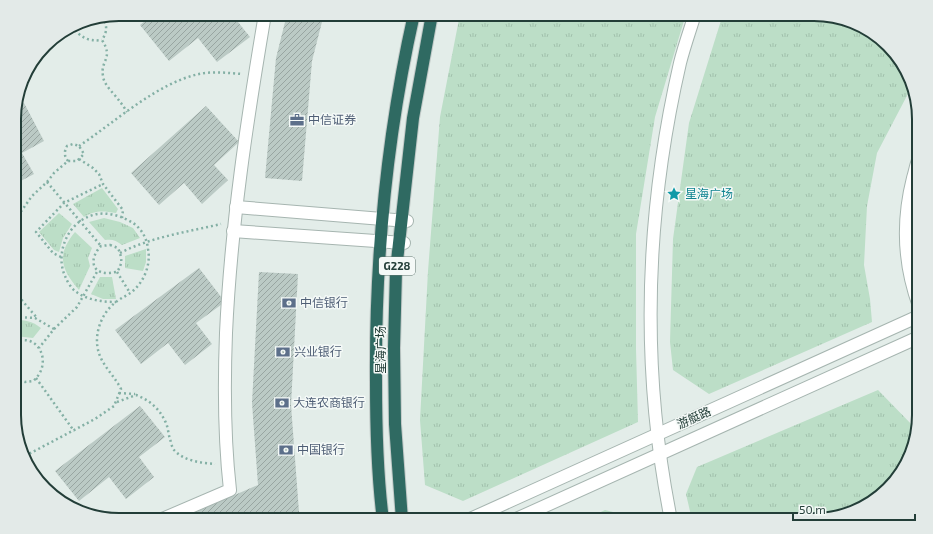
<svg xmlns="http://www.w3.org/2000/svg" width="933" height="534" viewBox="0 0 933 534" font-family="'Exo 2','Noto Sans SC',sans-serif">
<defs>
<pattern id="grass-tufts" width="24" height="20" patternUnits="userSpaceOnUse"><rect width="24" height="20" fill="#bcdec7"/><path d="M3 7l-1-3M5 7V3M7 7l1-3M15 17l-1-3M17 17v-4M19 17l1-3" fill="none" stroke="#a1c0ac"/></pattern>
<pattern id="building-hatch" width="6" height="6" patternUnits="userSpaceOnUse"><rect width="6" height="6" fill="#bbcac5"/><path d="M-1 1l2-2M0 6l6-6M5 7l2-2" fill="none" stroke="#98a5a1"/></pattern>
</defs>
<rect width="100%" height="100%" fill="#e3ede9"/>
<g fill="url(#grass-tufts)">
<path d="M 460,14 L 686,14 L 655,117 L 636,234 L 636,349 L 638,422 L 463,501 L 425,485 L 420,420 L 428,271 L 440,117 Z"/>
<path d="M 723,14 L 814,14 L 866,28 L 901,61 L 911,88 L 877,153 L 867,206 L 864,265 L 870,299 L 872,322 L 709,394 L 673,370 L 670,342 L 673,239 L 689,123 Z"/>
<path d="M 102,188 L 118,209 L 116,213 C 103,211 95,210 84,217 L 73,204 Z"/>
<path d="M 59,213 L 72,224 L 63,238 L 59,252 L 54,250 L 39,232 Z"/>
<path d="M 104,218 L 120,222 L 133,228 L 140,238 L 122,245 C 116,240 112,239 105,240 L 89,222 Z"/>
<path d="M 75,232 L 92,248 L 88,258 L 90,266 L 79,290 C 61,269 56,255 75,232 Z"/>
<path d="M 146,249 L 146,262 L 143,271 L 125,268 L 125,256 Z"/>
<path d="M 100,277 L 112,277 L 116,299 L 103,299 L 91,294 Z"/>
<path d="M 15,320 C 26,320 32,321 41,328 L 33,338 L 15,336 Z"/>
<path d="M 878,390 L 916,429 L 905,467 L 872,502 L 820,520 L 692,520 L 686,494 L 697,467 Z"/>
<path d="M 605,510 L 645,520 L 584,520 Z"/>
</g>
<g fill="url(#building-hatch)">
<path d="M 154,14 L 238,14 L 234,17 L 250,37 L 217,62 L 198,38 L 169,61 L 140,25 Z"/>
<path d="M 287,14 L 324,14 L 312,61 L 302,181 L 265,178 L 276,58 Z"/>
<path d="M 24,103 L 44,141 L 22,153 L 34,174 L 15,184 L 15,107 Z"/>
<path d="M 206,106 L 239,142 L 214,165 L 228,180 L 202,204 L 184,183 L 159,205 L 131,173 Z"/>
<path d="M 199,268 L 225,302 L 196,323 L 212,344 L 185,365 L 168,343 L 141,364 L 115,330 Z"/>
<path d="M 259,272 L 298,274 L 291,405 L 299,512 L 280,520 L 177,520 L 258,485 L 252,403 Z"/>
<path d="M 140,406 L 165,437 L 139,457 L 154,477 L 126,499 L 109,477 L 79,501 L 55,471 Z"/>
</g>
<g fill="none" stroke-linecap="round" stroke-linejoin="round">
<defs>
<g id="minor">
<path d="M 919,158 C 916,164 915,172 913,178 C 902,221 904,265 919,306"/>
<path d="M 236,207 L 407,221"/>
<path d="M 233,231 L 404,243"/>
<path d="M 160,520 L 230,490 C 224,437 224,385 226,333 C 231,225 247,120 265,14"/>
<path d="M 468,520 L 919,316"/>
<path d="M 514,520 L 919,337"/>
<path d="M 671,520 C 640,366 645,215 680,63 C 684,47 690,30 695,14"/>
</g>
<g id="highway">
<path d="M 383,520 C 377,474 376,427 376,381 C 375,258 387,134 414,14"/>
<path d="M 402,520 L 395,424 L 394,348 L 396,270 L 413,118 L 432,14"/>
</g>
</defs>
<use href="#minor" stroke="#a6b5b0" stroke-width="14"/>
<use href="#highway" stroke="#c1c9c7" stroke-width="14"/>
<g stroke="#84b0a5" stroke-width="2.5" stroke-dasharray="2 3" stroke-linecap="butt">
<path d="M 102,17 C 108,26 107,32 102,40 C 114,59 100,60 103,76 C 104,86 115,94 120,102 C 123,105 125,109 127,112"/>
<path d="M 72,26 C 80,37 88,42 102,40"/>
<path d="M 79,146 C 115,122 157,83 199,74 C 213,71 229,73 242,74"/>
<path d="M 79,159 L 93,168 L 99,174 L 103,184 L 123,210 L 122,218"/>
<path d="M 47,182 L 101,246"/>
<path d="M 15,220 L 32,196 L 47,182 L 54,173 L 68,161 L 77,161 L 84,154 L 79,146 L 73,144 L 67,146 C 64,152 64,156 68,161"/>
<path d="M 110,245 L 118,248 C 122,258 123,263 117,272 C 114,272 111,273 108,273 C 90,273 90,257 101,246 Z"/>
<path d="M 120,253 C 151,237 187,232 221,224"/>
<path d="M 61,257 L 53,253 L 36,232 L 64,203 L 103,184"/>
<path d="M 117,272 L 130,293"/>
<path d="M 15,292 L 37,318"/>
<path d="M 15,317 L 35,318 L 54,329 L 39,348"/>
<path d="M 54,329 L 77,307 L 98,270"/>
<path d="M 15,342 C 40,332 53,365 33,381 L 25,382 L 15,380"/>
<path d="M 36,378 L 74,431"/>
<path d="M 119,393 L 135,394"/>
<path d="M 117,402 L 136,395 C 149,400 159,408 165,421 C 168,426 168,433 170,439 C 171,442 172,448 174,450 C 184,461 201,463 215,464"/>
<path d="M 25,456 L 95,419 L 114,406 L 121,389 C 112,371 96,362 97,338 C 98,324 105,310 116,302 C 122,297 129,295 134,290 C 145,280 151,263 148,249 C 147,239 142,229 133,223 C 122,216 106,211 93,215 C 67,222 55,254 65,276 C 67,281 71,288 75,291 C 86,300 103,302 116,302"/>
</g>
<use href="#minor" stroke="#fff" stroke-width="12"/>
<use href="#highway" stroke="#2f6a62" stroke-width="12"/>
</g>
<defs>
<symbol id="office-bare" viewBox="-9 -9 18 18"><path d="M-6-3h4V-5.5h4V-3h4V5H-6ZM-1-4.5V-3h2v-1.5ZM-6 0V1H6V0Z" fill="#5c6f8a" stroke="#f4f9f7" stroke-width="2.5" paint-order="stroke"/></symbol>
<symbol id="sight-bare" viewBox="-9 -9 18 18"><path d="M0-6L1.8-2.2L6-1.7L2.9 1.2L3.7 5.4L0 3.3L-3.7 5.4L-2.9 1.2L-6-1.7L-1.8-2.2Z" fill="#0f9aa8" stroke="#f4f9f7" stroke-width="2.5" paint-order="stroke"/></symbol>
<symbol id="bank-bare" viewBox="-9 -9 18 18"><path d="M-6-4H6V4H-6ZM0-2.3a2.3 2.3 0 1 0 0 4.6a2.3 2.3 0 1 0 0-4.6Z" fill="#5c6f8a" stroke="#f4f9f7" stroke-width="2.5" paint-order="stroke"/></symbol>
</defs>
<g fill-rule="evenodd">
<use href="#office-bare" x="287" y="110" width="20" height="20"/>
<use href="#sight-bare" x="664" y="184" width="20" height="20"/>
<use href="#bank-bare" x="279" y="293" width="20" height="20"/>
<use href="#bank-bare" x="273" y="342" width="20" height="20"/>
<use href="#bank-bare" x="272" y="393" width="20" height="20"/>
<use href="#bank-bare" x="276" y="440" width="20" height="20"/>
</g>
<g text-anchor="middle" stroke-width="3" stroke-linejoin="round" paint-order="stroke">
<rect fill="#f4f9f7" stroke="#627671" stroke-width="1" x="379" y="257" width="36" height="18" rx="3"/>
<g font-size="11" font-weight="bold" fill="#233e38">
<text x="397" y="270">G228</text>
</g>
<g font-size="12" fill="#4e5e75" stroke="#f4f9f7" text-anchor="start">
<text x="308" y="124">中信证券</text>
<text x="300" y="307">中信银行</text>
<text x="294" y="356">兴业银行</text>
<text x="293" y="407">大连农商银行</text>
<text x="297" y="454">中国银行</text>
</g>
<g font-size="12" fill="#0d838f" stroke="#f4f9f7" text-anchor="start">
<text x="685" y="198">星海广场</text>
</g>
<g font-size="12" fill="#233e38" stroke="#f4f9f7">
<text transform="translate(381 350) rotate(-90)" y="4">星海广场</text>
<text transform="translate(694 418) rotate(-24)" y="4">游艇路</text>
</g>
</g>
<path d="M0 0H933V534H0ZM119 21H814A98 98 0 0 1 912 119V415A98 98 0 0 1 814 513H119A98 98 0 0 1 21 415V119A98 98 0 0 1 119 21Z" fill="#e3eae8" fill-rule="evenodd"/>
<path fill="none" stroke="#233e38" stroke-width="2" d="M119 21H814A98 98 0 0 1 912 119V415A98 98 0 0 1 814 513H119A98 98 0 0 1 21 415V119A98 98 0 0 1 119 21Z"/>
<path d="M793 514v6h122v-6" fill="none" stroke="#233e38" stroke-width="2"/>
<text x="799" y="514" font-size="12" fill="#233e38" stroke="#f4f9f7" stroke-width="3" paint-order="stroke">50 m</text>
</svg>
